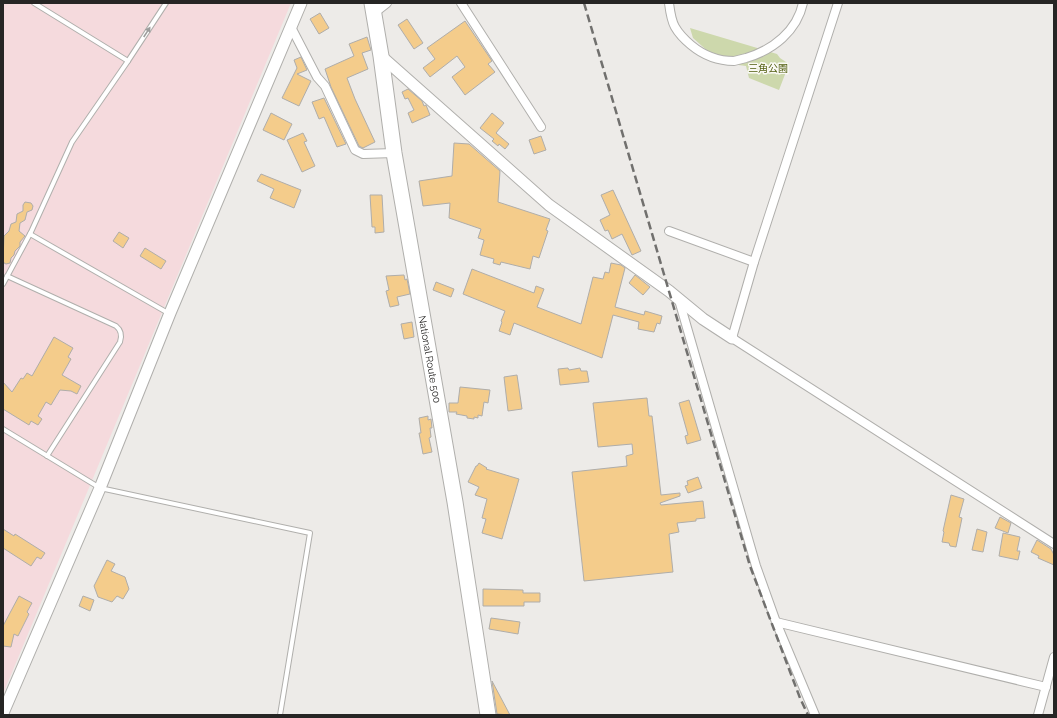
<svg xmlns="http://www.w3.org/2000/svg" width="1057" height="718" viewBox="0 0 1057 718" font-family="Raleway,'Noto Sans JP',sans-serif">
<rect width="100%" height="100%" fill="#edebe8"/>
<path fill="#f5dadd" d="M 3,3 L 291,3 L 3,694 Z"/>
<path fill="#cdd8ac" d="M 690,28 L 777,54 L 780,58 L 789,64 L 779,90 L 749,78 L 746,66 L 731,64 L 712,55 L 693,38 Z"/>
<g fill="#f4cc8b" stroke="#afadaa">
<path d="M 320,13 L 329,28 L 319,34 L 310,19 Z"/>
<path d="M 407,19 L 423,43 L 414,49 L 398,25 Z"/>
<path d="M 465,21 L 492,61 L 488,64 L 495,72 L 465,95 L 452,77 L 465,67 L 457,56 L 430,77 L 423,68 L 435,59 L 427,48 Z"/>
<path d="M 367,37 L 371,50 L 362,53 L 368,69 L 347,78 L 355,99 L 375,142 L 363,148 L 359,146 L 331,87 L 325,69 L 354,56 L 349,44 Z"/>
<path d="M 301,57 L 307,70 L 297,74 L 311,81 L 299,106 L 282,98 L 297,68 L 294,60 Z"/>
<path d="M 408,89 L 422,101 L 424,106 L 426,105 L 430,115 L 412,123 L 408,113 L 414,110 L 408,98 L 405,99 L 402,92 Z"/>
<path d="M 324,98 L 346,144 L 337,147 L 324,117 L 319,119 L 312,102 Z"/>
<path d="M 271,113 L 292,124 L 284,140 L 263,130 Z"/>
<path d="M 492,113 L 504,123 L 496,133 L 509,144 L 505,149 L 499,144 L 498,146 L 492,141 L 494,139 L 480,128 Z"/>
<path d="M 303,133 L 307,141 L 304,142 L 315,166 L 302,172 L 287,140 Z"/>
<path d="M 541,136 L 546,150 L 534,154 L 529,140 Z"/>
<path d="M 454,143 L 469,144 L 500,171 L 498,202 L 550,219 L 546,230 L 548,231 L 539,258 L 533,256 L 530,269 L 501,262 L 500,265 L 493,263 L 494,259 L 480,255 L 484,240 L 478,238 L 481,229 L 449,218 L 450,203 L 423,206 L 419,181 L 452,176 Z"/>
<path d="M 261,174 L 301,190 L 294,208 L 270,198 L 274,189 L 257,181 Z"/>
<path d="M 613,190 L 641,251 L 632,255 L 622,234 L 612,239 L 608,230 L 605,231 L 600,220 L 610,215 L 601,195 Z"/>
<path d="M 370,195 L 382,195 L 384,232 L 375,233 L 375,227 L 372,227 Z"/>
<path d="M 25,202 L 31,203 L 33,206 L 32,210 L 27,212 L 25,220 L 20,223 L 19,231 L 25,236 L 20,242 L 20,246 L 15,251 L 14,255 L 11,258 L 10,263 L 6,264 L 4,263 L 3,260 L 4,236 L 9,231 L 11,224 L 16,222 L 17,214 L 23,211 L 23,205 Z"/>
<path d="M 119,232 L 129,238 L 123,248 L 113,241 Z"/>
<path d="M 145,248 L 166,261 L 161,269 L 140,256 Z"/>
<path d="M 611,263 L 621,265 L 625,268 L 615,307 L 644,315 L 645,311 L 662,316 L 660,324 L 657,323 L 654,332 L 638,329 L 639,322 L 613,315 L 602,358 L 514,323 L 510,335 L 499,331 L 502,322 L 501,321 L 505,311 L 463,294 L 472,269 L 534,293 L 536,286 L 544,289 L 537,307 L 581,324 L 593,277 L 603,279 L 605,272 L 609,273 Z"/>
<path d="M 404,275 L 405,280 L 407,279 L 410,294 L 397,297 L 399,305 L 390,307 L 386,291 L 389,290 L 386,276 Z"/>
<path d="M 635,275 L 650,287 L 643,295 L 629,283 Z"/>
<path d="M 436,282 L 454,289 L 451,297 L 433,290 Z"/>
<path d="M 412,322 L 414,337 L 404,339 L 401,324 Z"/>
<path d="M 54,337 L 73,348 L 68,357 L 71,359 L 62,375 L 81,386 L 77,394 L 71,391 L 60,390 L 51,405 L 46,402 L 38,416 L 42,419 L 38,425 L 31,421 L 29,425 L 3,409 L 3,382 L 12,392 L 21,378 L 23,379 L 27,373 L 32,376 Z"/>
<path d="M 568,368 L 569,370 L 580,368 L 581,371 L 587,371 L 589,382 L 560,385 L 558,369 Z"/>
<path d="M 517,375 L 522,409 L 508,411 L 504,377 Z"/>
<path d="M 460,387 L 490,390 L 488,403 L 484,402 L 482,416 L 478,415 L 478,418 L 474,417 L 474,419 L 467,418 L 467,416 L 456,414 L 457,412 L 449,412 L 449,403 L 458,403 Z"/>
<path d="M 647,398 L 649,416 L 652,416 L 661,495 L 680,493 L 680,496 L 660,503 L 661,505 L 703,501 L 705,518 L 696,519 L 696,521 L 677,523 L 679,532 L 669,534 L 673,572 L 584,581 L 572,472 L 627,466 L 626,456 L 633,454 L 632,444 L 598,447 L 593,403 Z"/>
<path d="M 689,400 L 701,440 L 687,444 L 685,436 L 688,435 L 679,403 Z"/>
<path d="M 428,416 L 428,420 L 431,419 L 432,428 L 430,428 L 431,437 L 429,438 L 432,452 L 423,454 L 419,433 L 421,433 L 419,418 Z"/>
<path d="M 479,463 L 487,468 L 486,469 L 519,479 L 502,539 L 482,533 L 486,519 L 482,518 L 487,499 L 475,495 L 479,487 L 468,482 L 476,466 L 477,466 Z"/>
<path d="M 698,477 L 702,488 L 688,493 L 685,486 L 688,485 L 687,481 Z"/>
<path d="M 951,495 L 964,499 L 959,517 L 962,518 L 956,547 L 950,546 L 949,543 L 942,542 L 944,532 L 943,531 Z"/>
<path d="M 1000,517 L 1011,523 L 1008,533 L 995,528 Z"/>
<path d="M 3,529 L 14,536 L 15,534 L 45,553 L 41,559 L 37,557 L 31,566 L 3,548 Z"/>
<path d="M 977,529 L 987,532 L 983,552 L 972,550 Z"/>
<path d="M 1003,533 L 1020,537 L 1017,551 L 1020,551 L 1018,560 L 999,556 Z"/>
<path d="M 1037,540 L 1051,549 L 1054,555 L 1054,565 L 1038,558 L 1039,556 L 1031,552 Z"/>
<path d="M 107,560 L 115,564 L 111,571 L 125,577 L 129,589 L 123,599 L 117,596 L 112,602 L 98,597 L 94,586 Z"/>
<path d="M 483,589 L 523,590 L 523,593 L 540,593 L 540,602 L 524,602 L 524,606 L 483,606 Z"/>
<path d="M 19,596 L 32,603 L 27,612 L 29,614 L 18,636 L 14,634 L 11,647 L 3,646 L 3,626 Z"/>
<path d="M 83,596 L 94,600 L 90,611 L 79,606 Z"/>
<path d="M 491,618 L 520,622 L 518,634 L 489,629 Z"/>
<path d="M 492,681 L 510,715 L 497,714 Z"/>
</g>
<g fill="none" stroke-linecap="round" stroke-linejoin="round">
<defs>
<g id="lane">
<path d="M 128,61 L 166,3"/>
<path d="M 30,234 L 168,313"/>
<path d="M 7,276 L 116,326 C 121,330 122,336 120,342 L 47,456"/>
<path d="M 3,284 L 31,232 L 72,142 L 128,61 L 34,3"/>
<path d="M 3,429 L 100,488 L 310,533 L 280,715"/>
</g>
<g id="street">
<path d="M 461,3 L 541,127"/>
<path d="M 669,3 C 670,11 671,20 675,27 C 679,34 685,40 691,45 C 703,55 718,61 734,61 C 738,60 742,59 746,58 C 773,50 797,31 803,3"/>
<path d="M 838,3 L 754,262 L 732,338 L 1054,544"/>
<path d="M 373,14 L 387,3"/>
<path d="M 291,27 L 317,77 L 325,86 L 355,150 L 363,154 L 394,153"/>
<path d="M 669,231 L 754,262"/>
<path d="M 679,300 L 756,566 L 776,622 L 815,715"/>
<path d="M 776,622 L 1046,687"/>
<path d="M 1038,715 L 1054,657"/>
</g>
<g id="secondary">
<path d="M 381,56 L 549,205 L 669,291 L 703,319 L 732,338"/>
<path d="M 3,713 L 100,488 L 170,313 L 301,3"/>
</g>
<g id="highway">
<path id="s1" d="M 372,3 L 381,56 L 394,153 L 455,502 L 488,715"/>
</g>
</defs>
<use href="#lane" stroke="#b0afac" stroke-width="6"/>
<use href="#street" stroke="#b0afac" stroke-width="10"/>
<use href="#secondary" stroke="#b0afac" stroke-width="13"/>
<use href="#highway" stroke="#b0afac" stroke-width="17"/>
<use href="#lane" stroke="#fff" stroke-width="4"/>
<use href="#street" stroke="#fff" stroke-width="8"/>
<use href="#secondary" stroke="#fff" stroke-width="11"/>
<use href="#highway" stroke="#fff" stroke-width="15"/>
<path stroke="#71706e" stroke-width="2.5" stroke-dasharray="8 4" stroke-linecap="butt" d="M 584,3 L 750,566 L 800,698 L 808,715"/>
</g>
<defs><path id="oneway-solid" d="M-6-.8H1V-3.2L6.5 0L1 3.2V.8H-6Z"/></defs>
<use fill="#9d9d9c" href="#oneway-solid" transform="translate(147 32) rotate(-57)"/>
<g text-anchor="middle" stroke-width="3" stroke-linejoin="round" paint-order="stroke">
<g font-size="10" fill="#4f5c0d" stroke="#faf9f5">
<text x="768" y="72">三角公園</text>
</g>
<g font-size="10" fill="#262524" stroke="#faf9f5">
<text dy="4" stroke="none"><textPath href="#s1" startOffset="361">National Route 500</textPath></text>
</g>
</g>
<rect width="1057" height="718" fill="none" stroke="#262524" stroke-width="8"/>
</svg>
